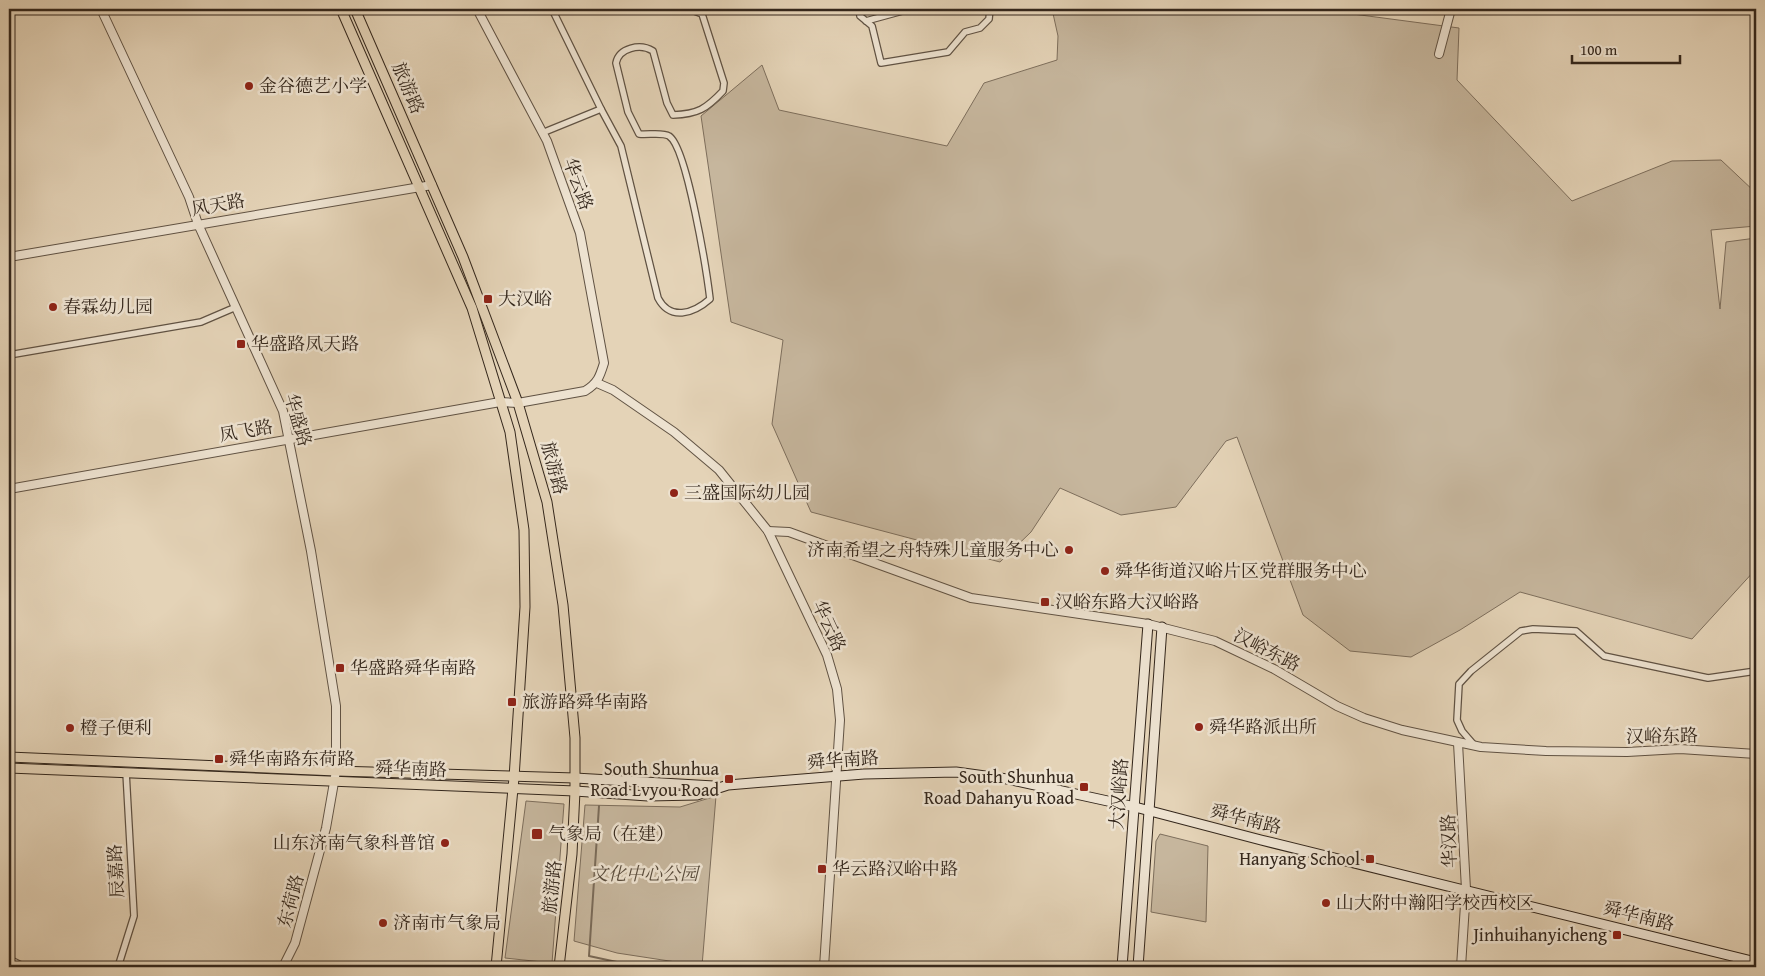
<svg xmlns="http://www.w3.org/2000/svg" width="1765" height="976" viewBox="0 0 1765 976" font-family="'Gentium Book Plus','Noto Serif SC',serif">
<rect width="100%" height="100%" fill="#e4d3b7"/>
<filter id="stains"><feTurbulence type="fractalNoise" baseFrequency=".004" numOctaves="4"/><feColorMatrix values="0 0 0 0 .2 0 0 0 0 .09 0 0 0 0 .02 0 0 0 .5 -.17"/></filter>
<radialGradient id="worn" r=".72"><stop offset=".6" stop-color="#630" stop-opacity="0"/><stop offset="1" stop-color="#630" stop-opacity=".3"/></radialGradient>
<g fill="#c6b69d" stroke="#7d6e5c">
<path d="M 1052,9 L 1315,9 L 1459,28 L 1457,80 L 1572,201 L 1672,161 L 1721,160 L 1756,193 L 1756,226 L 1711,230 L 1720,309 L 1726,242 L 1756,238 L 1756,569 L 1692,639 L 1520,592 L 1460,630 L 1411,657 L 1350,651 L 1303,615 L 1237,437 L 1226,441 L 1176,507 L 1121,515 L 1060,488 L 1031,532 L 1000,562 L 811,512 L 772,424 L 783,340 L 731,322 L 701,116 L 762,65 L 779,110 L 947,146 L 984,83 L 1057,60 L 1058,36 Z"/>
<path d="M 716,796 L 702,966 L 617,953 L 574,941 L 585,805 L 680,807 Z"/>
<path d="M 526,801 L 564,804 L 552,963 L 505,958 Z"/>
<path d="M 1160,834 L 1208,846 L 1206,922 L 1151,912 L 1156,841 Z"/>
</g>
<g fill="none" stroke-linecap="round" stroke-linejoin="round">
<g stroke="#7a6b59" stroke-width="2">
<path d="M 599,806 L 589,956 L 640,967"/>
<path d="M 838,967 L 949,962 L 976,967"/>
</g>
<defs>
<g id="minor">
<path d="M 552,9 L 601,109"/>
<path d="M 859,9 L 860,16 L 872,26 L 881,63 L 948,52 L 965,32 L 980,28 L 989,19 L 990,9"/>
<path d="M 866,21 L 910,9"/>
<path d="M 542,133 L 601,109 L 621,146 L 658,298 C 670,321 693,314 710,299 C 707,274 687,147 669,136 C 663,132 648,135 639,134 L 628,112 L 616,63 C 619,48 640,43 653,51 L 667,103 L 673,115 C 698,114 706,109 723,91 L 724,83 L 702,14 L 689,9"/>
<path d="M 9,355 L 201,322 L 236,307"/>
<path d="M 1475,746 L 1462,731 L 1457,720 L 1459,684 L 1471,671 L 1521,631 L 1533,629 L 1576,631 L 1604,656 L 1708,678 L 1756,671"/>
<path d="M 9,959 L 25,967"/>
<path d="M 118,967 L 134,916 L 126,772"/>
</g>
<g id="tertiary">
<path d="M 101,9 L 189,197 L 198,224 L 283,411 L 311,551 L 336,706 L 336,771 L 326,828 L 295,943 L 283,967"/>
<path d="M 1439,54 L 1451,9"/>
<path d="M 9,257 L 432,185"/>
<path d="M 597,383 L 613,390 L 674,432 L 719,470 L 768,531 L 827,655 L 837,689 L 840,720 L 824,967"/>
<path d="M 9,489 L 500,402 L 518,403 L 585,391 C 598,383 600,376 604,363 L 580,233 L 547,141 L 477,9"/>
<path d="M 768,531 L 789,532 L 971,598 L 1148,624 L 1215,641 L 1274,669 L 1337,706 L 1364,718 L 1402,730 L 1481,747 L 1546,751 L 1627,752 L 1680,749 L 1756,754"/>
<path d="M 1458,743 L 1466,889 L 1461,967"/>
</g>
<g id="secondary">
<path d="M 575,778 L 714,786"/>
<path d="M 575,791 L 648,796 L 697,795 L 728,785 L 864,774 L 956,772 L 1007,779 L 1135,807 L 1261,840 L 1756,962"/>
<path d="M 1122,967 L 1148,624"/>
<path d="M 1138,967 L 1162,627"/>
</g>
<g id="primary">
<path d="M 341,9 L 472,308 L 510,432 L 524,530 L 525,607 L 514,778 L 496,967"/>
<path d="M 355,9 L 463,257 L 518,403 L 547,502 L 563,605 L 575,738 L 575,791 L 572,854 L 559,967"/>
<path d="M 9,757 L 336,771 L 575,778"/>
<path d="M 9,768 L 575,791"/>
</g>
</defs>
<use href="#minor" stroke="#605243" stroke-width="8"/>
<use href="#tertiary" stroke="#605243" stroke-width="10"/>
<use href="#secondary" stroke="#34271c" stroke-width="11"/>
<use href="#primary" stroke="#34271c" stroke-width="11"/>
<use href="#minor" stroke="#ede2d0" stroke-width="5.5"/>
<use href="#tertiary" stroke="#ede2d0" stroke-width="8"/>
<use href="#secondary" stroke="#ede2d0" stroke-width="9"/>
<use href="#primary" stroke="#e4d3b7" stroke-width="9"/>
</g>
<g fill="#8f2418" stroke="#ede2d0" stroke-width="2">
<circle cx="249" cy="86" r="5"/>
<rect x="483" y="294" width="10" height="10" rx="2.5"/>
<circle cx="53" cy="307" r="5"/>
<rect x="236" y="339" width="10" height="10" rx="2.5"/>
<circle cx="674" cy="493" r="5"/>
<circle cx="1069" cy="550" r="5"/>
<circle cx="1105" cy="571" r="5"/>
<rect x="1040" y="597" width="10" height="10" rx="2.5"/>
<rect x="335" y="663" width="10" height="10" rx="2.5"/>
<rect x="507" y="697" width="10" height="10" rx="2.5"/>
<circle cx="1199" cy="727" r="5"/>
<circle cx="70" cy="728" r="5"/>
<rect x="214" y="754" width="10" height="10" rx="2.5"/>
<rect x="724" y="774" width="10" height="10" rx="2.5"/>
<rect x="1079" y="782" width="10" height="10" rx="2.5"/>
<rect x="531" y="828" width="12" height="12" rx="2.5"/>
<circle cx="445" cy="843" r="5"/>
<rect x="1365" y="854" width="10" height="10" rx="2.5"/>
<rect x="817" y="864" width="10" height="10" rx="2.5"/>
<circle cx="1326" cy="903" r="5"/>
<circle cx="383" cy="923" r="5"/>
<rect x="1612" y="930" width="10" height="10" rx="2.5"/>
</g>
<g text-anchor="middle" stroke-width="5" stroke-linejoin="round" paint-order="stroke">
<g font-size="18" fill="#34271c" stroke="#ede2d0" text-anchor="start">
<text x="259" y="92">金谷德艺小学</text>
<text x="498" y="305">大汉峪</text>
<text x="63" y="313">春霖幼儿园</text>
<text x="251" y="350">华盛路凤天路</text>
<text x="684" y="499">三盛国际幼儿园</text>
<text x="1059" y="556" text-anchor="end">济南希望之舟特殊儿童服务中心</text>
<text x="1115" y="577">舜华街道汉峪片区党群服务中心</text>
<text x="1055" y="608">汉峪东路大汉峪路</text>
<text x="350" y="674">华盛路舜华南路</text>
<text x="522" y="708">旅游路舜华南路</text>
<text x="1209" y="733">舜华路派出所</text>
<text x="80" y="734">橙子便利</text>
<text x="229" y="765">舜华南路东荷路</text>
<text x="719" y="775" text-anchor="end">South Shunhua<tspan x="719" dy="21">Road Lvyou Road</tspan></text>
<text x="1074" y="783" text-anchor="end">South Shunhua<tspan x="1074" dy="21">Road Dahanyu Road</tspan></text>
<text x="548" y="840">气象局（在建）</text>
<text x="435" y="849" text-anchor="end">山东济南气象科普馆</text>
<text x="1360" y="865" text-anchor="end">Hanyang School</text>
<text x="832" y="875">华云路汉峪中路</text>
<text x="1336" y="909">山大附中瀚阳学校西校区</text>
<text x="393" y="929">济南市气象局</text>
<text x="1607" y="941" text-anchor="end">Jinhuihanyicheng</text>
</g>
<g font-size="18" fill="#34271c" stroke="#ede2d0">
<text transform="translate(408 88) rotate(67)" y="6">旅游路</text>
<text transform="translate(578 184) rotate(70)" y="6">华云路</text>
<text transform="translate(218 205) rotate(-10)" y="6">风天路</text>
<text transform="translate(298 420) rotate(74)" y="6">华盛路</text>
<text transform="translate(246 431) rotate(-10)" y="6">凤飞路</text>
<text transform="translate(554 468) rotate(75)" y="6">旅游路</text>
<text transform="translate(829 626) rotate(65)" y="6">华云路</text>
<text transform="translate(1267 650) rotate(27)" y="6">汉峪东路</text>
<text transform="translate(1662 736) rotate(-1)" y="6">汉峪东路</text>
<text transform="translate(843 760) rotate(-4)" y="6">舜华南路</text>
<text transform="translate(411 769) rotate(2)" y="6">舜华南路</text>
<text transform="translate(1119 794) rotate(-86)" y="6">大汉峪路</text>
<text transform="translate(1246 819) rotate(14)" y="6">舜华南路</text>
<text transform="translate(1449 841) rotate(-92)" y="6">华汉路</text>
<text transform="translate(116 871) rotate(-93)" y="6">辰嘉路</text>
<text transform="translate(552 887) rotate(-84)" y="6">旅游路</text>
<text transform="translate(291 901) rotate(-75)" y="6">东荷路</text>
<text transform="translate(1639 916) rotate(14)" y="6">舜华南路</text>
</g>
<g font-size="18" font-style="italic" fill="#584b3c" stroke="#ede2d0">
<text x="644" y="880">文化中心公园</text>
</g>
</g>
<rect width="1765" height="976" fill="none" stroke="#e4d3b7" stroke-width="30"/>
<rect x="10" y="10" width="1745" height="956" fill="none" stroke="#34271c" stroke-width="2.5"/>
<rect x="15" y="15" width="1735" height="946" fill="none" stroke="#34271c"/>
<path d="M1572 55v8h108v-8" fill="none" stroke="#34271c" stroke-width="2.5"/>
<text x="1580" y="55" font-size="15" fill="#34271c" stroke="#ede2d0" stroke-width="4" paint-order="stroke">100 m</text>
<rect width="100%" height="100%" filter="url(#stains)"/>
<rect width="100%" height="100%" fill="url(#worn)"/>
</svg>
